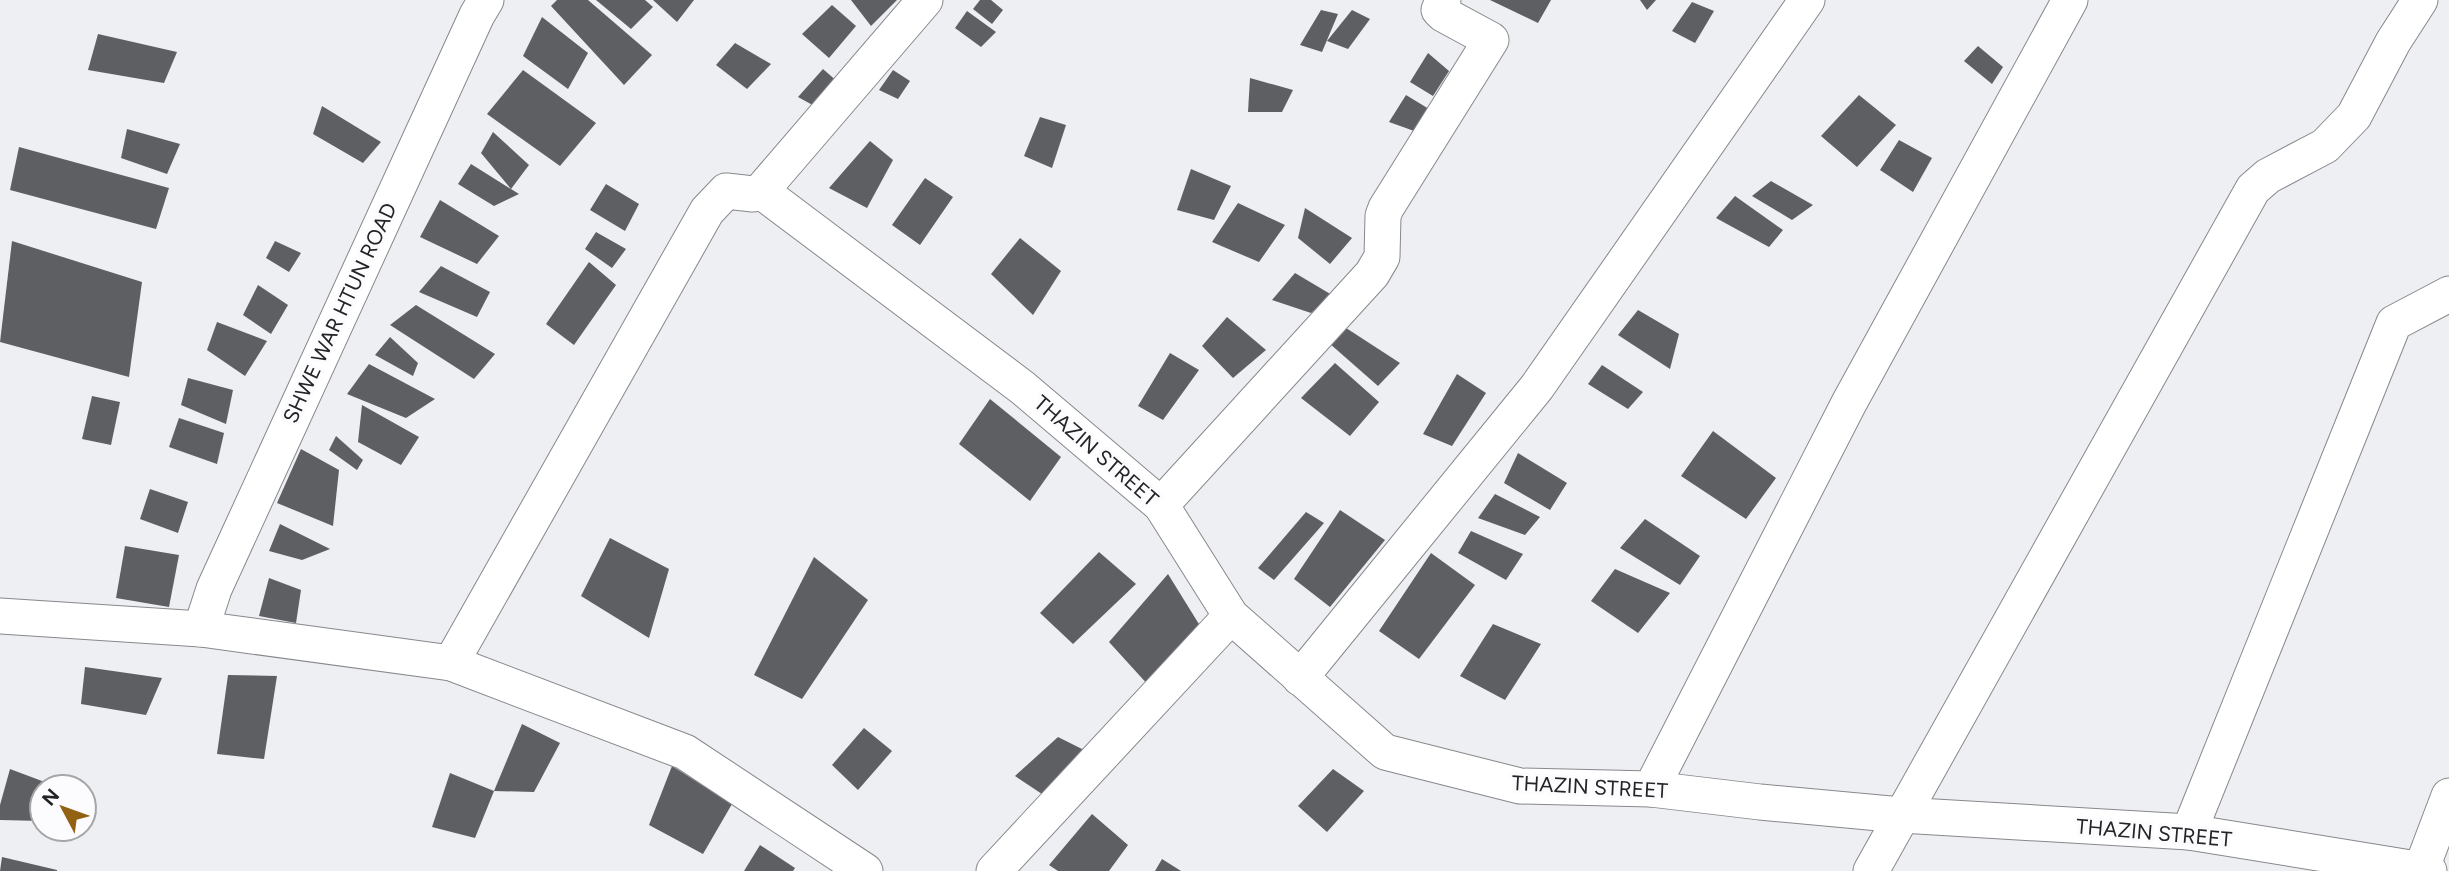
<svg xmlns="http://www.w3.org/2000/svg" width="2449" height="871" viewBox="0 0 2449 871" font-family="Figtree,sans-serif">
<rect width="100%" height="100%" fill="#eeeff3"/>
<g fill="#5e5f63">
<path d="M 557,0 L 588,0 L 652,55 L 624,85 L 551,6 Z"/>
<path d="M 596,0 L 645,0 L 653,7 L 631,29 Z"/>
<path d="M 653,0 L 694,0 L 677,22 Z"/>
<path d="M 851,0 L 897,0 L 871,26 Z"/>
<path d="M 980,0 L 991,0 L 1003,10 L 992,24 L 973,9 Z"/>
<path d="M 1490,0 L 1551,0 L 1538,23 Z"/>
<path d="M 1640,0 L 1656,0 L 1647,10 Z"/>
<path d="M 1692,2 L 1714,11 L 1695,43 L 1672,31 Z"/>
<path d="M 832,5 L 856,26 L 829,58 L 802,34 Z"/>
<path d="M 1321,10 L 1338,14 L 1322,52 L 1300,45 Z"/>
<path d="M 1352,10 L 1370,19 L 1348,49 L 1327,41 Z"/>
<path d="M 967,11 L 996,32 L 981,47 L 955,28 Z"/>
<path d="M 542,17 L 588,53 L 568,89 L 523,56 Z"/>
<path d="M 98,34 L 177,52 L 164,83 L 88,70 Z"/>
<path d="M 735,43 L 771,64 L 747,89 L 716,65 Z"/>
<path d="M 1978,46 L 2003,67 L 1992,84 L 1964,61 Z"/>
<path d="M 1428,53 L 1449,71 L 1433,96 L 1410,82 Z"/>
<path d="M 823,69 L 839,83 L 818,108 L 798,97 Z"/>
<path d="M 523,70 L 596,123 L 560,166 L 487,114 Z"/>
<path d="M 893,70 L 910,81 L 898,99 L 879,90 Z"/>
<path d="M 1250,78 L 1293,90 L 1282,112 L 1248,112 Z"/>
<path d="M 1406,95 L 1429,109 L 1417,132 L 1389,122 Z"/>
<path d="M 1859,95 L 1896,125 L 1857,167 L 1821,136 Z"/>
<path d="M 322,106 L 381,142 L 363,163 L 313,134 Z"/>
<path d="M 1040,117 L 1066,125 L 1052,168 L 1024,156 Z"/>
<path d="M 127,129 L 180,144 L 167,174 L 121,158 Z"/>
<path d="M 493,132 L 529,165 L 511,189 L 519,194 L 494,206 L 458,184 L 471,164 L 511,189 L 481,153 Z"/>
<path d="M 1899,140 L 1932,158 L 1913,192 L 1880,170 Z"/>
<path d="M 870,141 L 893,160 L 867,208 L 829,188 Z"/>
<path d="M 19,147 L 169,188 L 156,229 L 10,190 Z"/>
<path d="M 1191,169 L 1231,186 L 1214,220 L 1177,210 Z"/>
<path d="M 925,178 L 953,197 L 920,245 L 892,225 Z"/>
<path d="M 1771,181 L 1813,205 L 1792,220 L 1752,196 Z"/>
<path d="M 606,184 L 639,204 L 625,231 L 590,210 Z"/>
<path d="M 1735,196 L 1783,230 L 1769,247 L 1716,218 Z"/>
<path d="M 440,200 L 499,236 L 477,264 L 420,237 Z"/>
<path d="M 1238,203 L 1285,225 L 1259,262 L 1212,242 Z"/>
<path d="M 1305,208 L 1352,238 L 1330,264 L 1298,238 Z"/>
<path d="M 596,232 L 626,249 L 612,268 L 585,249 Z"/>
<path d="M 1020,238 L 1061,271 L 1033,315 L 991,274 Z"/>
<path d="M 12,241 L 142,282 L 129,377 L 0,342 Z"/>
<path d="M 275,241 L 301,253 L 289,272 L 266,258 Z"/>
<path d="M 589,262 L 616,285 L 574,345 L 546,324 Z"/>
<path d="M 441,266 L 490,292 L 477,317 L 419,292 Z"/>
<path d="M 1295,273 L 1332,295 L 1311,313 L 1272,300 Z"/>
<path d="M 258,285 L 288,305 L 271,334 L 243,315 Z"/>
<path d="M 416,305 L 495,354 L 474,379 L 390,325 Z"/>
<path d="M 1638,310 L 1679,334 L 1670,369 L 1618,335 Z"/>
<path d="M 1227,317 L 1266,350 L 1233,378 L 1202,346 Z"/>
<path d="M 217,322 L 267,341 L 245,376 L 207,350 Z"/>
<path d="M 1343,326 L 1400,363 L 1378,386 L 1329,343 Z"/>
<path d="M 390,337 L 418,363 L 413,376 L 375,355 Z"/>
<path d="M 1170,353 L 1199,370 L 1163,420 L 1138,406 Z"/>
<path d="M 1335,363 L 1379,402 L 1350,436 L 1301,398 Z"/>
<path d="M 369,364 L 435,399 L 406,418 L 347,394 Z"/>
<path d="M 1602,365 L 1643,392 L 1628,409 L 1588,384 Z"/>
<path d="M 1457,374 L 1486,393 L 1452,446 L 1423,434 Z"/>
<path d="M 188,378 L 233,390 L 226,424 L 181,405 Z"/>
<path d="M 92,396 L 120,402 L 111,445 L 82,439 Z"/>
<path d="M 990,399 L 1061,457 L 1030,501 L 959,444 Z"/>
<path d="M 362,405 L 419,437 L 401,465 L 358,442 Z"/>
<path d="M 179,418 L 224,433 L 217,464 L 169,447 Z"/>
<path d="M 1713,431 L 1776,478 L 1746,519 L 1681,476 Z"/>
<path d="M 336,436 L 363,460 L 357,470 L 329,450 Z"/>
<path d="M 301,449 L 339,470 L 333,526 L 277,503 Z"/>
<path d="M 1518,453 L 1567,483 L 1550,510 L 1504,483 Z"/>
<path d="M 150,489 L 188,502 L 178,533 L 140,519 Z"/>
<path d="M 1495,494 L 1540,517 L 1525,535 L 1478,518 Z"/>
<path d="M 1340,510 L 1385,540 L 1330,607 L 1294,579 Z"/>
<path d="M 1306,512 L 1324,523 L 1274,580 L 1258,568 Z"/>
<path d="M 1645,519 L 1700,556 L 1680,585 L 1620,548 Z"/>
<path d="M 280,524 L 330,549 L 302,560 L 269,551 Z"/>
<path d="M 1471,531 L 1523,554 L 1506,580 L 1458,553 Z"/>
<path d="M 610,538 L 669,569 L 649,638 L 581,596 Z"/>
<path d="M 125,546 L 179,555 L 169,607 L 116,598 Z"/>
<path d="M 1099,552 L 1136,584 L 1073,644 L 1040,613 Z"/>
<path d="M 1431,553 L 1475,585 L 1419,659 L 1379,631 Z"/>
<path d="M 814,557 L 868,600 L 802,699 L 754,675 Z"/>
<path d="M 1615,569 L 1670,593 L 1638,633 L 1591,601 Z"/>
<path d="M 1168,574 L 1202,629 L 1150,687 L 1109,642 Z"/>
<path d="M 269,578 L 301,590 L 296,623 L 259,616 Z"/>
<path d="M 1493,624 L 1541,644 L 1505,700 L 1460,676 Z"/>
<path d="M 85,667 L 162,678 L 146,715 L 81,704 Z"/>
<path d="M 228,675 L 277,676 L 264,759 L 217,754 Z"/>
<path d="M 522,724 L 560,743 L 534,792 L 494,791 Z"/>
<path d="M 864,728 L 892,751 L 858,790 L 832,765 Z"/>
<path d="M 1058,737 L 1090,753 L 1054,802 L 1015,776 Z"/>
<path d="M 672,766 L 732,804 L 703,854 L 649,825 Z"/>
<path d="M 10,769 L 58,787 L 42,787 L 42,821 L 0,820 L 0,805 Z"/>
<path d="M 1333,769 L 1364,791 L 1327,832 L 1298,806 Z"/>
<path d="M 450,773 L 494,791 L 475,838 L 432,827 Z"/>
<path d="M 1092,814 L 1128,845 L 1109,871 L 1058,871 L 1049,865 Z"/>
<path d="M 760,845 L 795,868 L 793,871 L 744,871 Z"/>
<path d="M 2,857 L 57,870 L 57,871 L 0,871 Z"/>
<path d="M 1162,859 L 1181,871 L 1155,871 Z"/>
</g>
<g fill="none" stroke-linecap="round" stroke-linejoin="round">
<defs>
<g id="minor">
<path d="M 761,191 L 1023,388 L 1161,505 L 1231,616 L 1385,752 L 1520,786 L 1651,789 L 1760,802 L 1901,815 L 2189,832 L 2429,871"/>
<path d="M 1161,505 L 1372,274 L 1382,257 L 1383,216 L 1386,208 L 1491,40 L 1443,14 L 1439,10 L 1443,0"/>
<path d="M 0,616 L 201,629 L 451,663 L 685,752 L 865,871"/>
<path d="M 201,629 L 214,589 L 477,15 L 486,0"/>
<path d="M 451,663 L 707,211 L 726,191 L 753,194 L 761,191 L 925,0"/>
<path d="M 1300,678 L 1537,387 L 1807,0"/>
<path d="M 1651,789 L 1849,403 L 2070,0"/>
<path d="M 2189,832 L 2394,323 L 2449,294"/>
<path d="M 2421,870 L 2449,796"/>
<path d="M 994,871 L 1231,616"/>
<path d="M 1871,871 L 2253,189 L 2268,176 L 2325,146 L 2354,116 L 2393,42 L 2420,0"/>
</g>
</defs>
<use href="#minor" stroke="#87888c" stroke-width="37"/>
<use href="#minor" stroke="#fff" stroke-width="35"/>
</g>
<g text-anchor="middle" stroke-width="7" stroke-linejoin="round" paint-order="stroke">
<g font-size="21" fill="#232425" stroke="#fcfcff">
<text transform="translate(340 313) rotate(-65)" y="7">SHWE WAR HTUN ROAD</text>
<text transform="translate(1096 451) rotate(41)" y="7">THAZIN STREET</text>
<text transform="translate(1590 787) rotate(3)" y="7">THAZIN STREET</text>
<text transform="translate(2154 833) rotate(5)" y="7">THAZIN STREET</text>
</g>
</g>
<g transform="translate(63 808) rotate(311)"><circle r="33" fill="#fcfcff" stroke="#a5a6a8" stroke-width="2"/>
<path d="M0-5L12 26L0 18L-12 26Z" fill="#926111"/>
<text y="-10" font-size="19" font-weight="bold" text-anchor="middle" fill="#232425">N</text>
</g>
</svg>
